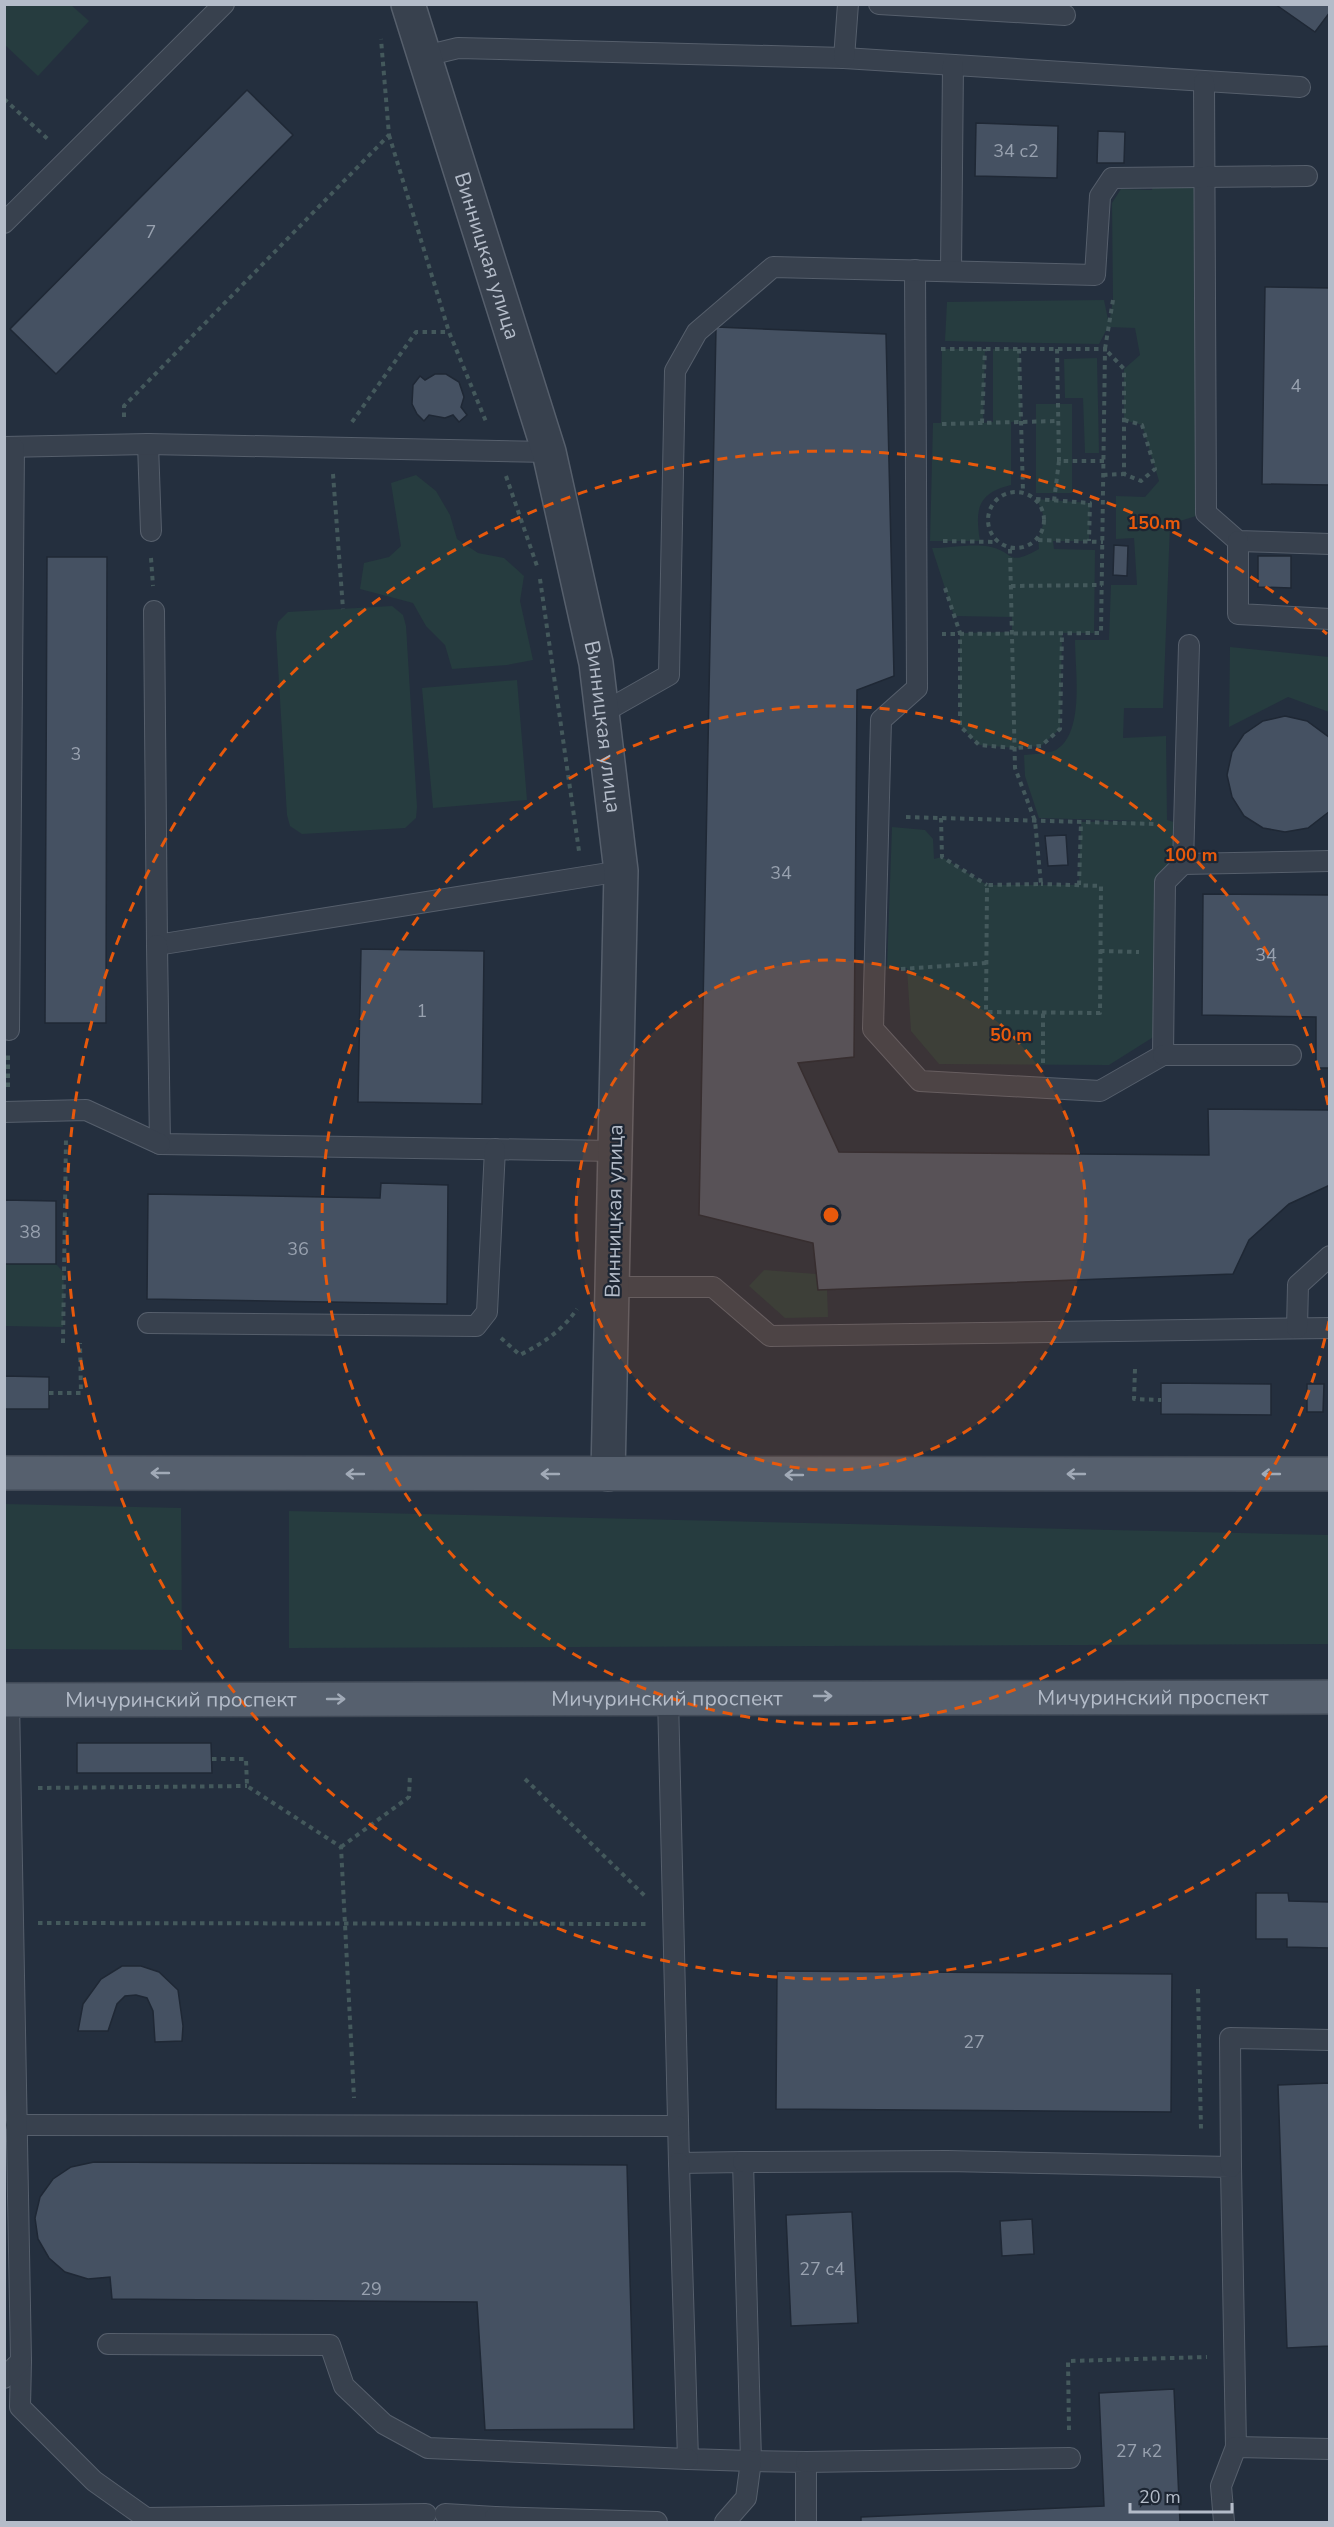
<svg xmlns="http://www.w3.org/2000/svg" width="1334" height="2527" viewBox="0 0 1334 2527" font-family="'Nunito Sans',sans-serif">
<rect width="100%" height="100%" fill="#242f3e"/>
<g fill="#263c3f">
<path d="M 4,5 L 71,5 L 89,21 L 38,76 L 5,45 Z"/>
<path d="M 1154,177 L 1204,177 L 1206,513 L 1170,524 L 1163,708 L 1124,708 L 1123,738 L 1166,736 L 1167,820 L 1184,825 L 1183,864 L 1165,883 L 1163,1031 L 1109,1065 L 939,1064 L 911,1031 L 907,968 L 887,969 L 892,827 L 925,830 L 933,839 L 934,859 L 942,857 L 987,885 L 1079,885 L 1081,822 L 1141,821 L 1039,818 L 1025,776 L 1024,755 C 1033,754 1048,754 1056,750 C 1085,733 1075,670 1075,640 L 1109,640 L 1111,585 L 1137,585 L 1134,538 L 1116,539 L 1116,496 L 1145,497 L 1159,481 L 1142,425 L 1124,420 L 1124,369 L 1140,355 L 1135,328 L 1108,327 L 1099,344 L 945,341 L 947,302 L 1104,300 L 1109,324 L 1113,300 L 1112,203 L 1121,189 L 1152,190 Z"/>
<path d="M 942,349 L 985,349 L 983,423 L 993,422 L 993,349 L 1019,349 L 1021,421 L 1011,422 L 1011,485 C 977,493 975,510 980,541 L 930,541 L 933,423 L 941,423 Z"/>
<path d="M 1097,358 L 1099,453 L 1085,453 L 1083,398 L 1065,398 L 1064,359 Z"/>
<rect x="1036" y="404" width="36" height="89"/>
<path d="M 416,475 L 436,491 L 450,515 L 457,539 L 478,553 L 504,558 L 524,576 L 520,601 L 533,660 L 507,665 L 452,669 L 445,645 L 426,626 L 413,603 L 360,589 L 364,563 L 389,557 L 401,546 L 391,483 Z"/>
<path d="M 1036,499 L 1090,503 L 1089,541 L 1053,541 L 1054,549 L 1095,550 L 1094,633 L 1062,633 L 1060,729 L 1041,746 L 1015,748 L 979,745 L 960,726 L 960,633 L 1012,632 L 1012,617 L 954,616 L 932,548 C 950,548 974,543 991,547 C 1016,553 1006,567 1039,549 C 1036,525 1053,527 1036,499 Z"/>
<path d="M 392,606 L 403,615 L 406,626 L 417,807 L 416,818 L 405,828 L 302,834 L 290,826 L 287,815 L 276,633 L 278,622 L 288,612 Z"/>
<path d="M 1230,647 L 1329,657 L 1329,712 L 1288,697 L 1229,727 Z"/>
<path d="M 517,680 L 527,800 L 433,808 L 422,688 Z"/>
<path d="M 5,1264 L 56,1264 L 64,1273 L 63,1327 L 5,1326 Z"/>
<path d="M 764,1270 L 816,1274 L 818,1290 L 827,1289 L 828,1317 L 785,1318 L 749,1286 Z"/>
<path d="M 5,1504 L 181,1508 L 182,1650 L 5,1649 Z"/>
<path d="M 289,1511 L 1329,1535 L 1329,1644 L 289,1648 Z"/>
</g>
<g fill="#455162" stroke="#1f2835" stroke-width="1.5">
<path d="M 1275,4 L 1330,4 L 1330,12 L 1315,32 Z"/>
<path d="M 247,90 L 293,135 L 56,374 L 10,329 Z"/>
<path d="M 976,123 L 1058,126 L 1057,178 L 975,176 Z"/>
<path d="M 1098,131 L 1125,132 L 1124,163 L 1097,163 Z"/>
<path d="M 1265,287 L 1330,288 L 1330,485 L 1262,484 Z"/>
<path d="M 716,327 L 886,334 L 894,676 L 857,690 L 854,1057 L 798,1063 L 839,1152 L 1209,1155 L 1208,1109 L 1330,1110 L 1330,1185 L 1289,1204 L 1249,1240 L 1233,1274 L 818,1290 L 813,1243 L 699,1215 Z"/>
<path d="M 435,374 L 446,374 L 459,382 L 464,397 L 461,407 L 467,415 L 459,422 L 453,415 L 445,418 L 429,415 L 424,421 L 417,414 L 412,404 L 413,385 L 420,376 L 425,380 Z"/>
<path d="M 1114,545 L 1128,546 L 1127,576 L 1113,575 Z"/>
<path d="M 1258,556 L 1291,556 L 1291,588 L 1258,587 Z"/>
<path d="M 47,557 L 107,557 L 106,1023 L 45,1023 Z"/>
<path d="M 1285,716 L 1307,721 L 1330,738 L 1330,811 L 1308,828 L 1285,832 L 1263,828 L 1244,816 L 1232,797 L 1227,775 L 1232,752 L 1244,734 L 1263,721 Z"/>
<path d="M 1066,835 L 1068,865 L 1048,866 L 1045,836 Z"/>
<path d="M 1203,894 L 1330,895 L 1330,1068 L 1316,1068 L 1316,1017 L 1202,1015 Z"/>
<path d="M 361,949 L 484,951 L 482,1104 L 358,1102 Z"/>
<path d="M 381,1183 L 448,1185 L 447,1304 L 147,1299 L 148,1194 L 380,1198 Z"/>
<path d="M 4,1200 L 56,1201 L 56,1264 L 4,1264 Z"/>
<path d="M 4,1376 L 49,1377 L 49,1409 L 4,1409 Z"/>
<path d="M 1161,1383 L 1271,1384 L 1271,1415 L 1161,1414 Z"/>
<path d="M 1307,1384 L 1324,1384 L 1323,1412 L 1307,1412 Z"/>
<path d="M 77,1743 L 211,1743 L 212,1773 L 77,1773 Z"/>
<path d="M 1256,1893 L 1288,1893 L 1289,1901 L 1330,1902 L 1330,1948 L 1287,1947 L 1287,1939 L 1256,1939 Z"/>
<path d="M 122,1966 L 141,1966 L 159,1972 L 178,1990 L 183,2026 L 182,2041 L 155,2042 L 153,2011 L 147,1998 L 136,1995 L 125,1996 L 117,2004 L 108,2031 L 78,2031 L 83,2004 L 101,1979 Z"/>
<path d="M 777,1971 L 1172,1974 L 1171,2112 L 776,2109 Z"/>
<path d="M 1330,2083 L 1330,2346 L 1287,2348 L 1278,2085 Z"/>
<path d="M 94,2162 L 627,2165 L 634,2429 L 485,2430 L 477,2302 L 112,2299 L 110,2277 L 88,2279 L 65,2272 L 49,2258 L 38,2239 L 35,2218 L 40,2197 L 53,2179 L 71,2167 Z"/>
<path d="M 848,2212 L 852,2212 L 858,2323 L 791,2326 L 786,2215 Z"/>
<path d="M 1032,2219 L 1034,2254 L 1002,2256 L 1000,2221 Z"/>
<path d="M 1174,2389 L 1180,2522 L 861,2522 L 861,2517 L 1104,2506 L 1099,2393 Z"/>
</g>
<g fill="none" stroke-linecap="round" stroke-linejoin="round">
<defs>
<g id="service">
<path d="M 879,4 L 1065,15"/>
<path d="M 425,56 L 458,48 L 844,58 L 1300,87"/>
<path d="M 844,58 L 848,4"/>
<path d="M 1204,82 L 1206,513 L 1238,541 L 1330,544"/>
<path d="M 4,223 L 224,4"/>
<path d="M 915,270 L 917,688 L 881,720 L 873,1029 L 920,1081 L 1100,1091 L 1163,1055 L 1165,882 L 1183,864 L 1330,861"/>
<path d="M 951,271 L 953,65"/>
<path d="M 148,444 L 151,531"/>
<path d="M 4,447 L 148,444 L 549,452"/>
<path d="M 1238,541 L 1238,614 L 1330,619"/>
<path d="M 154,611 L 157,945 L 621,871"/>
<path d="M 602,713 L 669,675 L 675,371 L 697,332 L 773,267 L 1095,275 L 1100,196 L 1112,178 L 1307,176"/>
<path d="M 1183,864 L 1189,645"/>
<path d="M 157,945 L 160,1144 L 615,1151"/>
<path d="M 9,1030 L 14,448"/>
<path d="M 1163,1055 L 1291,1055"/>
<path d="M 4,1112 L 86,1110 L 160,1144"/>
<path d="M 613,1287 L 713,1287 L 770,1336 L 1330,1328"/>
<path d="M 148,1323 L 476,1326 L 487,1312 L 495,1149"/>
<path d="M 1297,1328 L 1298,1285 L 1330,1256"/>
<path d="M 668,1697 L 679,2163 L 743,2162 L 751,2461 L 806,2462 L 806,2522"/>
<path d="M 16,2125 L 678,2126"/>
<path d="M 743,2162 L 947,2161 L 1231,2167 L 1236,2447"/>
<path d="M 679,2163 L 688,2459 L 751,2461 L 746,2498 L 725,2522"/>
<path d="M 1231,2167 L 1230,2038 L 1330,2040"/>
<path d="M 108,2344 L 330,2345 L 344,2386 L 384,2424 L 428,2448 L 688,2459"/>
<path d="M 21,2361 L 20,2407 L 94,2481 L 146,2518 L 426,2514"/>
<path d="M 4,2378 L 21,2361 L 9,1700"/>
<path d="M 806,2462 L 1070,2458"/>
<path d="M 445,2514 L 495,2517"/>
<path d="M 495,2522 L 495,2517 L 657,2522"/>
<path d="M 1224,2522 L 1221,2486 L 1236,2447 L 1330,2449"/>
</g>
<g id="tertiary">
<path id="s1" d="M 408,4 L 549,452 L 596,663 L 621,871 L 608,1474"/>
</g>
<g id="primary">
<path d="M 4,1473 L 1330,1474"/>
<path id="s2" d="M 4,1700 L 1330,1697"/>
</g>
</defs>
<use href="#service" stroke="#565f6c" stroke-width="22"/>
<use href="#tertiary" stroke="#565f6c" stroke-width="36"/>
<use href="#primary" stroke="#414a57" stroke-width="36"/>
<g stroke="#44595c" stroke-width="4" stroke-dasharray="4.5 4.5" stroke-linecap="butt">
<path d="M 4,99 L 50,141"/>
<path d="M 389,135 L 449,332 L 487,424"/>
<path d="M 1113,300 L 1105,349 L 1124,369 L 1124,474 L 1141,481 L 1155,469 L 1142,425 L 1124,420"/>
<path d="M 941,349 L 1105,349 L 1101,633 L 942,634"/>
<path d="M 1019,349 L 1023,492"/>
<path d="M 1057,349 L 1059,461"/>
<path d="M 124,417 L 124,406 L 389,135 L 381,39"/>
<path d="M 352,422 L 416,332 L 449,332"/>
<path d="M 982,423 L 985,349"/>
<path d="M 942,424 L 1058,421"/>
<path d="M 333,474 L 343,609"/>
<path d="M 1103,475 L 1124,474"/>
<path d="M 506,476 L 537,566"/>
<circle cx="1016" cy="520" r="28"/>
<path d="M 1036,499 L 1090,503 L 1089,541"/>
<path d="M 1054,501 L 1059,461 L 1104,461"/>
<path d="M 1038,540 L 1103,542"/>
<path d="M 943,541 L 997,542"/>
<path d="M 1010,549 L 1015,768 L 1035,821 L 1041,884 L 987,885 L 986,1012 L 1100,1013 L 1101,886 L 1041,884"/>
<path d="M 151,558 L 153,586"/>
<path d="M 540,579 L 579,851"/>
<path d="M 1011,586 L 1102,585"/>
<path d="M 945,588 L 960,633 L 960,726 L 979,745 L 1015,748 L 1041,746 L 1060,729 L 1062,634"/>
<path d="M 906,817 L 1157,824"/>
<path d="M 941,818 L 942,857 L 987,885"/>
<path d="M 1079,885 L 1081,822"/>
<path d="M 1100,951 L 1139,952"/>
<path d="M 901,969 L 987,963"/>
<path d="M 1043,1063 L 1043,1012"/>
<path d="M 8,1087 L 8,1055"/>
<path d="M 501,1338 L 520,1355 C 543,1343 562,1331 577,1309"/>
<path d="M 63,1343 L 66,1138"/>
<path d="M 1135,1369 L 1134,1399 L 1161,1400"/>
<path d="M 49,1393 L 81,1393 L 80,1343"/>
<path d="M 212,1759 L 246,1759 L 247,1786 L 341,1847 L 354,2098"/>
<path d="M 525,1779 L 645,1896"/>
<path d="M 38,1788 L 247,1786"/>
<path d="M 341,1847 L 409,1797 L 410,1774"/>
<path d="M 38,1923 L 646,1924"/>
<path d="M 1198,1989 L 1201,2129"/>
<path d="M 1069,2430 L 1068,2361 L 1207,2357"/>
</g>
<use href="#service" stroke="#38414e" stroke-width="20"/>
<use href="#tertiary" stroke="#38414e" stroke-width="33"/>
<use href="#primary" stroke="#56606e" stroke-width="33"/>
</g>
<defs><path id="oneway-shaft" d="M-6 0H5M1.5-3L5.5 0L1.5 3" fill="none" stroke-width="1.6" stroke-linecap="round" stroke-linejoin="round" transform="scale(1.5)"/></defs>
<g stroke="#a1aab7">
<use href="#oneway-shaft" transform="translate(160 1473) rotate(-180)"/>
<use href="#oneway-shaft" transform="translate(355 1474) rotate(-180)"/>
<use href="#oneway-shaft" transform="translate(550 1474) rotate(-180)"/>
<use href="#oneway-shaft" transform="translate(1076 1474) rotate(180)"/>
<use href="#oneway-shaft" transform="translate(1271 1474) rotate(180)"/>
<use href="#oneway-shaft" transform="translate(794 1475) rotate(-180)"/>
<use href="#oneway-shaft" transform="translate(823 1696)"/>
<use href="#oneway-shaft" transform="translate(336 1699)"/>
</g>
<circle cx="831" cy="1215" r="255" fill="#e8590c" fill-opacity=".12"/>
<g fill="none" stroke="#e8590c" stroke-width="3" stroke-dasharray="10 8">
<circle cx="831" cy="1215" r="255"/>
<path d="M1329 1321A509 509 0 1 1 1329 1109"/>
<path d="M1327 1796A764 764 0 1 1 1327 634"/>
</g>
<g text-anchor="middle" stroke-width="4.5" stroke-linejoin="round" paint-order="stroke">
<g font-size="18" fill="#98a1af">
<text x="1016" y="157">34 с2</text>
<text x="151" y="238">7</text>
<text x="1296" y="392">4</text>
<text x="76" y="760">3</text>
<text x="781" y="879">34</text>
<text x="1266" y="961">34</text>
<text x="422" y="1017">1</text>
<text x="30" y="1238">38</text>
<text x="298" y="1255">36</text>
<text x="974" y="2048">27</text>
<text x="822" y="2275">27 с4</text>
<text x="371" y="2295">29</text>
<text x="1139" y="2457">27 к2</text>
</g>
<g font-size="21" fill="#b4bcc9" stroke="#1d2633">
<text dy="7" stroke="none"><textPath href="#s1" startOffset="264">Винницкая улица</textPath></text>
<text dy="7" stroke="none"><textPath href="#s1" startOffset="750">Винницкая улица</textPath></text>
<text transform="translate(614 1211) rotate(-89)" y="7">Винницкая улица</text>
<text dy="7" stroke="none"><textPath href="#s2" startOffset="1149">Мичуринский проспект</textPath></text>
<text dy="7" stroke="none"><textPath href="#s2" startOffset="663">Мичуринский проспект</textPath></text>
<text dy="7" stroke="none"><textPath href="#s2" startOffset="177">Мичуринский проспект</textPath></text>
</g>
</g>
<circle cx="831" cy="1215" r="9" fill="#e8590c" stroke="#1d2633" stroke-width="3"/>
<g font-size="18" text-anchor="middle" font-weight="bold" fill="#e8590c" stroke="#1d2633" stroke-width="4.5" stroke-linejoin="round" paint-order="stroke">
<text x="1154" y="529">150 m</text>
<text x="1191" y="861">100 m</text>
<text x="1011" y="1041">50 m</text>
</g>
<rect width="1334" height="2527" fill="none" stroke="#b4bcc9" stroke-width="12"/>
<path d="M1130 2503v9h102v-9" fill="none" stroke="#b4bcc9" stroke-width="3"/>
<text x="1139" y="2503" font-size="18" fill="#b4bcc9" stroke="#1d2633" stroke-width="4.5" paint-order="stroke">20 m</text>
</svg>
